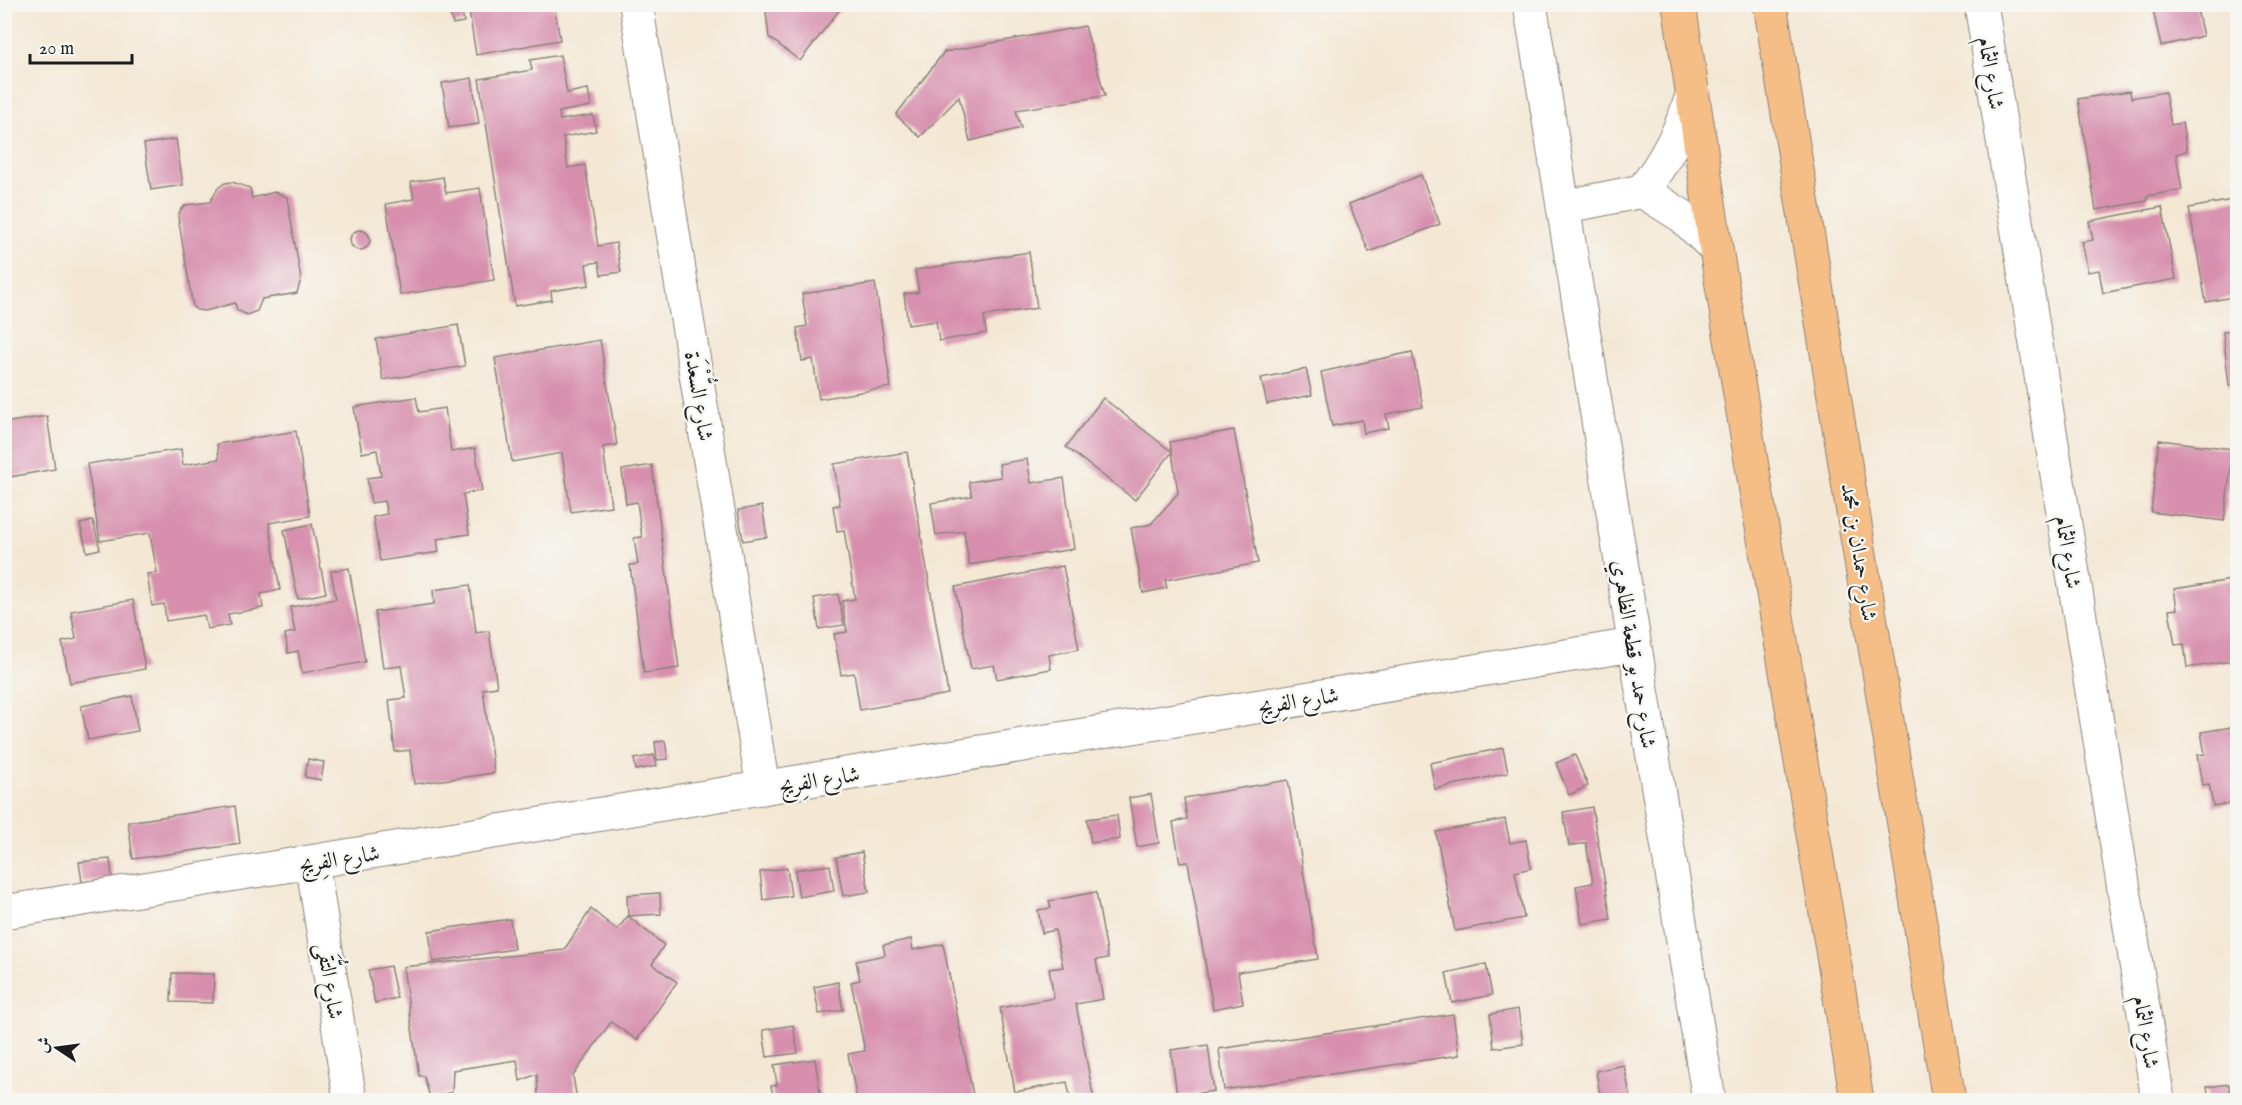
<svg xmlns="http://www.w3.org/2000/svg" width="2242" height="1105" viewBox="0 0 2242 1105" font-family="'IM FELL English',Amiri,serif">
<rect width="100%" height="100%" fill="#f6f6f2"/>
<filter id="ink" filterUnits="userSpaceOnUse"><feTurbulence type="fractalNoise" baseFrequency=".0167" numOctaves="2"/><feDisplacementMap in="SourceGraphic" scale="12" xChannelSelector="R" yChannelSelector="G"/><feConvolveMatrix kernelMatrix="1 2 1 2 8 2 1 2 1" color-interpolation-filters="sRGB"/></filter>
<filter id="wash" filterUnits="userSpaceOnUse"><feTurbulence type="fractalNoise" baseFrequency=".008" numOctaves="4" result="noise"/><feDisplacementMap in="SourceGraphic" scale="24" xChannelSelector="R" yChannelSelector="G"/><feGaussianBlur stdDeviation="1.35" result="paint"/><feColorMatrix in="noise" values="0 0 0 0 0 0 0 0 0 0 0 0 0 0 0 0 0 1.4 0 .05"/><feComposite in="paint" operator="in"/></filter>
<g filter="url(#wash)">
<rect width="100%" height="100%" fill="#f4e8d5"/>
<g id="blocks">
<g fill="#d78fad">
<path d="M 547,4 L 555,10 L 560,40 L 476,55 L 468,5 Z"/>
<path d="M 765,4 L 844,4 L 800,61 L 769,37 Z"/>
<path d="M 2176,5 L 2196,5 L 2203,36 L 2161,46 L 2153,10 Z"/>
<path d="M 461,7 L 464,22 L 453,24 L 449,10 Z"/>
<path d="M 1085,26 L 1105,96 L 1016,110 L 1021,128 L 970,141 L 959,97 L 920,137 L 896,115 L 944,52 Z"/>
<path d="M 560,55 L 567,93 L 588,89 L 591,106 L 559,112 L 560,120 L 593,115 L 596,131 L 563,137 L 568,168 L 585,165 L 598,246 L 616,243 L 621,272 L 601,275 L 599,262 L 586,264 L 589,285 L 551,291 L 552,300 L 515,306 L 479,79 L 532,70 L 530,60 Z"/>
<path d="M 472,78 L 479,124 L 449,128 L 442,83 Z"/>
<path d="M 2130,91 L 2131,98 L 2165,92 L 2171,125 L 2182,123 L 2187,151 L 2176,154 L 2182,190 L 2147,196 L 2147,201 L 2096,210 L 2078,99 Z"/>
<path d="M 176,139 L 183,185 L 151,190 L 144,144 Z"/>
<path d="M 1421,175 L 1440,224 L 1369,252 L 1349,204 Z"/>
<path d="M 443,177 L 446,193 L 480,188 L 494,280 L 400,295 L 386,204 L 414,199 L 411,182 Z"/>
<path d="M 232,182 L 250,188 L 252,198 L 275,192 L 287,197 L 301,279 L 297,293 L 262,299 L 257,311 L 247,315 L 237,310 L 235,303 L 205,311 L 197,310 L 193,307 L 178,216 L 181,209 L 186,205 L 210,202 L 218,188 L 225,183 Z"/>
<path d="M 2238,199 L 2238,296 L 2206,302 L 2189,208 Z"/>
<path d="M 2162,207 L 2176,279 L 2103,293 L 2099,270 L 2088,272 L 2082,242 L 2093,240 L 2089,221 Z"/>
<circle cx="360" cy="240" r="10"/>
<path d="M 1029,252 L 1037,308 L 984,316 L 986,333 L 939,341 L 936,321 L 908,325 L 904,294 L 919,292 L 915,270 Z"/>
<path d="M 875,283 L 891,387 L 819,399 L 813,359 L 802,361 L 797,328 L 807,326 L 802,294 Z"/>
<path d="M 458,325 L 465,366 L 383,380 L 376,339 Z"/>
<path d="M 2238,330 L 2238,385 L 2229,386 L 2223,332 Z"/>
<path d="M 600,340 L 617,445 L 603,447 L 611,506 L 571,512 L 562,453 L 512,462 L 495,358 Z"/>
<path d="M 1412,352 L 1423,407 L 1386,414 L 1389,428 L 1364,433 L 1362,420 L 1332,426 L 1321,372 Z"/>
<path d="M 1306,369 L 1312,395 L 1267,404 L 1261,378 Z"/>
<path d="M 416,397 L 419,412 L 445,408 L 451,452 L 475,448 L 482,491 L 463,494 L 469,534 L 437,539 L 439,552 L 380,561 L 373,517 L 387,514 L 384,501 L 371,503 L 367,478 L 381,476 L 377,450 L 362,453 L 354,407 Z"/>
<path d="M 1103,398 L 1172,452 L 1170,442 L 1234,430 L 1258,563 L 1165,580 L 1167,588 L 1143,593 L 1131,528 L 1151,524 L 1178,493 L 1172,452 L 1135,500 L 1066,447 Z"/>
<path d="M 47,416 L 55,469 L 4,478 L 4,423 Z"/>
<path d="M 296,431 L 310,516 L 269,523 L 280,590 L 261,594 L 263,608 L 228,614 L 230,625 L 207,629 L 204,615 L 166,621 L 164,604 L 152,606 L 147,574 L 157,573 L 150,533 L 100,541 L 87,464 L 181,449 L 183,465 L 219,459 L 217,444 Z"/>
<path d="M 2159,440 L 2233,449 L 2224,521 L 2151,512 Z"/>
<path d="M 907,452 L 948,694 L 860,710 L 854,673 L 841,675 L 834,634 L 847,632 L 842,601 L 855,599 L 844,530 L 837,531 L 833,506 L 840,505 L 834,464 Z"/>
<path d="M 1027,459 L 1031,483 L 1064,478 L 1074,549 L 969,565 L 964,531 L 936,535 L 931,503 L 972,496 L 969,482 L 1001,477 L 999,464 Z"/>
<path d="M 652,465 L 679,668 L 644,673 L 630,565 L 638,564 L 634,538 L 642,537 L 637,502 L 626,504 L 622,470 Z"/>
<path d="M 762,506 L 767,537 L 743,541 L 738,510 Z"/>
<path d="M 93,521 L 100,549 L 87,552 L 80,524 Z"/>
<path d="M 312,524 L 326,593 L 298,599 L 284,530 Z"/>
<path d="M 1063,566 L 1079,649 L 1049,655 L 1051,669 L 997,679 L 994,665 L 971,669 L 955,587 Z"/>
<path d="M 349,568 L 365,662 L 302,673 L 298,651 L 288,653 L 285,634 L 295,632 L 290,607 L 336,599 L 331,571 Z"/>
<path d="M 2238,579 L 2238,660 L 2187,668 L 2184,644 L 2175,645 L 2169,610 L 2177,609 L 2174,589 Z"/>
<path d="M 470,585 L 476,633 L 489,631 L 497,687 L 483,689 L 494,773 L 414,784 L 410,750 L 395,752 L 389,700 L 406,698 L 401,666 L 383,668 L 375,612 L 434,604 L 433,590 Z"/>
<path d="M 838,594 L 844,625 L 819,629 L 814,598 Z"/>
<path d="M 133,600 L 145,669 L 70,683 L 62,642 L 76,639 L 71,611 Z"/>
<path d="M 132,696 L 138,731 L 88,740 L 81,706 Z"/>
<path d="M 2238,726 L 2238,802 L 2213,806 L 2209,784 L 2202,785 L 2197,755 L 2205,754 L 2201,732 Z"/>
<path d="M 665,741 L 668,759 L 657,760 L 655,742 Z"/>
<path d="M 1503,748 L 1508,773 L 1435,789 L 1430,763 Z"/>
<path d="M 654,755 L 657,766 L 636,770 L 634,759 Z"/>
<path d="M 1575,755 L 1588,786 L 1569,795 L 1556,763 Z"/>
<path d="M 308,759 L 324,762 L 321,780 L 305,777 Z"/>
<path d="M 1288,780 L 1318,959 L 1238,972 L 1243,1003 L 1213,1009 L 1188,862 L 1180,863 L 1173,822 L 1187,819 L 1184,798 Z"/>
<path d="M 1151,794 L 1159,843 L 1137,847 L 1129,798 Z"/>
<path d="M 235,806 L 240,844 L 133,859 L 128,822 Z"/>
<path d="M 1592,807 L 1611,919 L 1582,924 L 1576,886 L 1593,883 L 1586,843 L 1569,846 L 1563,812 Z"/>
<path d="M 1117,815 L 1120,839 L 1091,843 L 1087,819 Z"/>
<path d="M 1505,819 L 1510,843 L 1526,840 L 1531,868 L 1515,872 L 1524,918 L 1455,931 L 1436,832 Z"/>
<path d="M 862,852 L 869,892 L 843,896 L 836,857 Z"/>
<path d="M 110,859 L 112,878 L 82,882 L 79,862 Z"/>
<path d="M 830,865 L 834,891 L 799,897 L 795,870 Z"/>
<path d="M 787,868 L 791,896 L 763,900 L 760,872 Z"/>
<path d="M 1096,892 L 1108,958 L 1096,960 L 1103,999 L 1076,1004 L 1094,1100 L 1071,1100 L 1067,1082 L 1015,1092 L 1000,1008 L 1054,998 L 1049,969 L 1063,967 L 1055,930 L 1042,933 L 1038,910 L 1051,908 L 1049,901 Z"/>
<path d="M 660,893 L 661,914 L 628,916 L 627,895 Z"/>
<path d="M 591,909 L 617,930 L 628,916 L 664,945 L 652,964 L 677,982 L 637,1040 L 611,1022 L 573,1076 L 577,1100 L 538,1100 L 537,1074 L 520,1081 L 517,1060 L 453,1070 L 452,1092 L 430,1098 L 424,1076 L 419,1076 L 403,967 L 564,950 Z"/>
<path d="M 510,919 L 514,949 L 433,962 L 429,931 Z"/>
<path d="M 911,939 L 913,950 L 943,944 L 974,1100 L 857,1100 L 848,1054 L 865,1051 L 851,982 L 860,980 L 856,961 L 885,955 L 883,945 Z"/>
<path d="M 1486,964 L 1492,995 L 1452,1003 L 1446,973 Z"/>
<path d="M 390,966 L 397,998 L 375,1003 L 368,970 Z"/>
<path d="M 172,973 L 214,974 L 213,1003 L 171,1002 Z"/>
<path d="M 838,982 L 843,1010 L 819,1014 L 814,987 Z"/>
<path d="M 1518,1009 L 1523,1044 L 1494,1048 L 1490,1014 Z"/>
<path d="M 1453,1014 L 1459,1055 L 1224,1090 L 1219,1049 Z"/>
<path d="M 793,1025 L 798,1053 L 767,1057 L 763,1030 Z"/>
<path d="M 1208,1045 L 1214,1091 L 1177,1096 L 1171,1050 Z"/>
<path d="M 815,1059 L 821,1100 L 774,1100 L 771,1086 L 777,1085 L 774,1065 Z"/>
<path d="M 1624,1065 L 1631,1100 L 1601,1100 L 1596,1071 Z"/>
<path d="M 2229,1084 L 2231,1100 L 2209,1100 L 2207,1087 Z"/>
</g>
</g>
</g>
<g filter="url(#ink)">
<use href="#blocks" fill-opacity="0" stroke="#888278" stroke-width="1.5"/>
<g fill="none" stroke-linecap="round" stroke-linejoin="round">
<defs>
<g id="minor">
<path d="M 636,4 L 763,788"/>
<path d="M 1530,4 L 1709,1100"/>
<path d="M 1981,4 L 2158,1100"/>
<path d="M 1642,191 L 1682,216 L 1716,249"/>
<path d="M 1563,207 L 1642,191 C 1666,160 1682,130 1693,92"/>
<path d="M 312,862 L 350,1100"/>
<path d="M 4,912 L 1633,645"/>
</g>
<g id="major">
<path d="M 1679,4 L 1716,249 L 1857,1100"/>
<path d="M 1770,4 L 1949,1100"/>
</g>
</defs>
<use href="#minor" stroke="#888278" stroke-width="35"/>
<use href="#major" stroke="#888278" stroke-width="35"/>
<use href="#minor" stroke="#fff" stroke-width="33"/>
<use href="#major" stroke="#f6be87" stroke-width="33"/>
</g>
</g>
<g text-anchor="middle" stroke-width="4.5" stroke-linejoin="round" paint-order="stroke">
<g font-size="22" fill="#1c1c1c" stroke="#f6f6f2">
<text transform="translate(1992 73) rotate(81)" y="8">شارع الثمام</text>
<text transform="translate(700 396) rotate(81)" y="8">شارع السُّعْدَة</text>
<text transform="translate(1860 552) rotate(81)" y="8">شارع حمدان بن محمد</text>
<text transform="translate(2069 552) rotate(81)" y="8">شارع الثمام</text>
<text transform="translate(1635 654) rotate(81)" y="8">شارع حمد بو قطعة الظاهري</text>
<text transform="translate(1298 700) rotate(-9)" y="8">شارع الفِريج</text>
<text transform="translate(819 779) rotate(-9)" y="8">شارع الفِريج</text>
<text transform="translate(339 858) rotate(-9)" y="8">شارع الفِريج</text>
<text transform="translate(331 981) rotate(81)" y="8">شارع التُّقَى</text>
<text transform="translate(2147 1032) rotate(81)" y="8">شارع الثمام</text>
</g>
</g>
<rect width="2242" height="1105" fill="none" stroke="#f6f6f2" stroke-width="24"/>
<g transform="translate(57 1048) rotate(283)" stroke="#f6f6f2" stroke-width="4.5" paint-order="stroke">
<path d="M0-4.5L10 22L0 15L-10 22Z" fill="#1c1c1c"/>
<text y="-9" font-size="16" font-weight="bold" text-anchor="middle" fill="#1c1c1c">ش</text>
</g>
<path d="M30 54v9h102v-9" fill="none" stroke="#1c1c1c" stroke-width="3"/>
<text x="39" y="54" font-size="18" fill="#1c1c1c" stroke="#f6f6f2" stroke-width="4.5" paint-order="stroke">20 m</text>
</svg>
